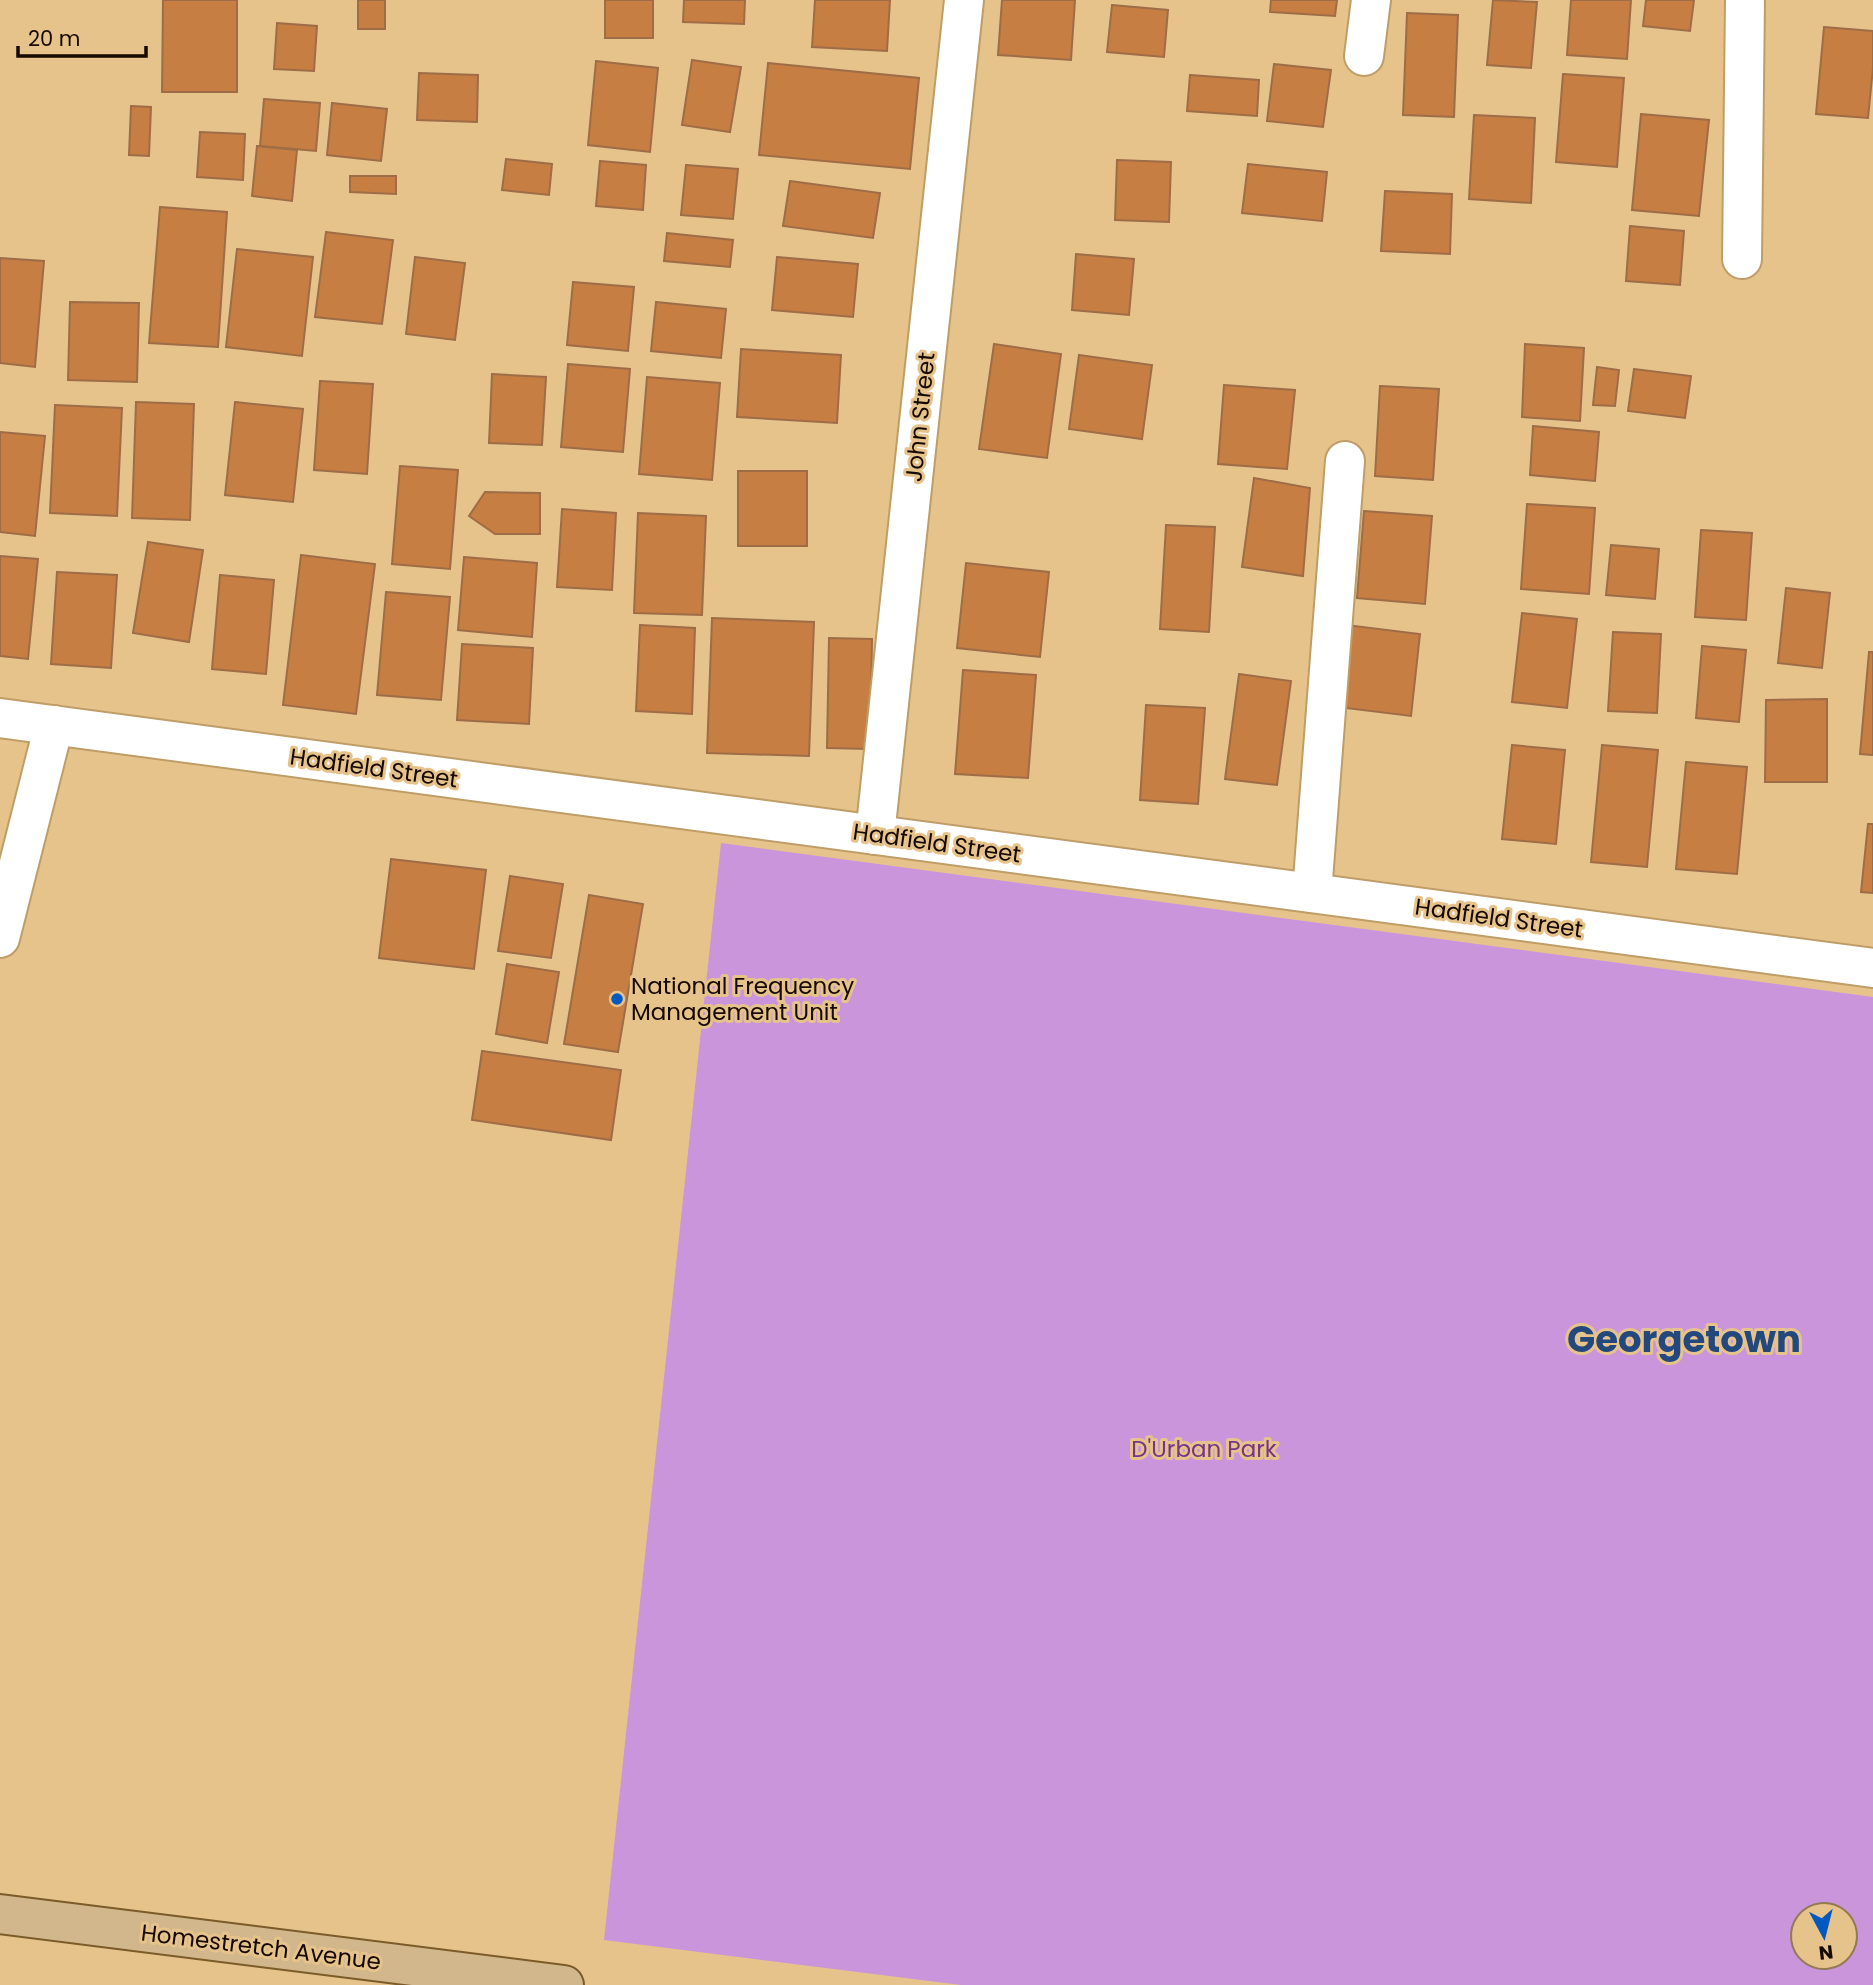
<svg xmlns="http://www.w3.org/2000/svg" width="1873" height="1985" viewBox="0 0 1873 1985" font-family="Poppins,sans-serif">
<rect width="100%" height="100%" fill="#e7c38c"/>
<path fill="#ca95db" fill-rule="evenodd" d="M 721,843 L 1873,997 L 1873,1985 L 961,1985 L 604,1940 ZM 1803,1915 L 1845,1915 L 1845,1957 L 1803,1957 Z"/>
<g fill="#c67e43" stroke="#9e6d47" stroke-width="2">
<path d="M 163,0 L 237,0 L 237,92 L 162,92 Z"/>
<rect x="358" y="0" width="27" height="29"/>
<rect x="605" y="0" width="48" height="38"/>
<path d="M 684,0 L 745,0 L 744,24 L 683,22 Z"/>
<path d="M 815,0 L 890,0 L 887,51 L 812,47 Z"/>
<path d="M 1002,0 L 1075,0 L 1071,60 L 998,55 Z"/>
<path d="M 1271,0 L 1337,0 L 1335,16 L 1270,12 Z"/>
<path d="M 1493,0 L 1537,2 L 1531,68 L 1487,65 Z"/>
<path d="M 1571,0 L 1631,0 L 1627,59 L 1567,55 Z"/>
<path d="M 1646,0 L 1694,0 L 1690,31 L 1643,26 Z"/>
<path d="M 1112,5 L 1168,10 L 1164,57 L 1107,52 Z"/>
<path d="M 1407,13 L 1458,15 L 1454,117 L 1403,115 Z"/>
<path d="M 277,23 L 317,26 L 314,71 L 274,69 Z"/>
<path d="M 1824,27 L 1873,31 L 1873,68 L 1868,118 L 1816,114 Z"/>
<path d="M 692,60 L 741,67 L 730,132 L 682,125 Z"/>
<path d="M 596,61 L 658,68 L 650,152 L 588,145 Z"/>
<path d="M 768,63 L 919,78 L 910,169 L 759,155 Z"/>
<path d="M 1274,64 L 1331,70 L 1323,127 L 1267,121 Z"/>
<path d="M 419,73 L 478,75 L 477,122 L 417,120 Z"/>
<path d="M 1563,74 L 1624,78 L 1617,167 L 1556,162 Z"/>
<path d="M 1190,75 L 1259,80 L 1257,116 L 1187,111 Z"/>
<path d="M 264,99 L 320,103 L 316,151 L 260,146 Z"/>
<path d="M 332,103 L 387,109 L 381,161 L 327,155 Z"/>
<path d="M 131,106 L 151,107 L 149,156 L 129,155 Z"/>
<path d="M 1641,114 L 1709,120 L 1699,216 L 1632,210 Z"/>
<path d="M 1474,115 L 1535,118 L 1531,203 L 1469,199 Z"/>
<path d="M 200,132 L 245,134 L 243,180 L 197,177 Z"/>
<path d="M 257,146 L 297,150 L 292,201 L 252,196 Z"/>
<path d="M 506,159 L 552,164 L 549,195 L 502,190 Z"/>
<path d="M 1117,160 L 1171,162 L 1169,222 L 1115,220 Z"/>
<path d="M 600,161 L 646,165 L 643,210 L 596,206 Z"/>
<path d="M 1248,164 L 1327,172 L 1322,221 L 1242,213 Z"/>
<path d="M 686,165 L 738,169 L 733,219 L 681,215 Z"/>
<path d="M 350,176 L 396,176 L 396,194 L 350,192 Z"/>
<path d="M 790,181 L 880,193 L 873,238 L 783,226 Z"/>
<path d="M 1385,191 L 1452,194 L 1450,254 L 1381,251 Z"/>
<path d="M 160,207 L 227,212 L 218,347 L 149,343 Z"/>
<path d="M 1630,226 L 1684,231 L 1680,285 L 1626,281 Z"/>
<path d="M 326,232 L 393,240 L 382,324 L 315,317 Z"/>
<path d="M 667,233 L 733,240 L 730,267 L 664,261 Z"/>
<path d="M 237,249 L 313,257 L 302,356 L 226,347 Z"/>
<path d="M 1076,254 L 1134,259 L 1129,315 L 1072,310 Z"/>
<path d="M 415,257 L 465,263 L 455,340 L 406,334 Z"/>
<path d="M 777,257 L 858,264 L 853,317 L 772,310 Z"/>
<path d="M 0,258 L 44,261 L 35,367 L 0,363 Z"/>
<path d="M 573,282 L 634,287 L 628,351 L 567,345 Z"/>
<path d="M 70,302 L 139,303 L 137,382 L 68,380 Z"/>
<path d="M 656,302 L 726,309 L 721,358 L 651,351 Z"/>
<path d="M 994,344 L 1061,354 L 1047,458 L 979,449 Z"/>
<path d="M 1525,344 L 1584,348 L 1580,421 L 1522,417 Z"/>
<path d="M 741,349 L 841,355 L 837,423 L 737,417 Z"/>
<path d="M 1079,355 L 1152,365 L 1142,439 L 1069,429 Z"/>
<path d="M 568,364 L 630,369 L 623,452 L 561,447 Z"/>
<path d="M 1597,367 L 1619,370 L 1615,406 L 1593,405 Z"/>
<path d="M 1634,369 L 1691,376 L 1685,418 L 1628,411 Z"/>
<path d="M 492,374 L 546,377 L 542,445 L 489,443 Z"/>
<path d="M 647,377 L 720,383 L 712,480 L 639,474 Z"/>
<path d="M 320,381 L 373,384 L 367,474 L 314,470 Z"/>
<path d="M 1224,385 L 1295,390 L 1287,469 L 1218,464 Z"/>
<path d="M 1380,386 L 1439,389 L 1433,480 L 1375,476 Z"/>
<path d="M 136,402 L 194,404 L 190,520 L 132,518 Z"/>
<path d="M 235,402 L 303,409 L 293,502 L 225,495 Z"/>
<path d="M 55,405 L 122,408 L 117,516 L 50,513 Z"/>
<path d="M 1533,426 L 1599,432 L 1595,481 L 1530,475 Z"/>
<path d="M 0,432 L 45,436 L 35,536 L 0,532 Z"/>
<path d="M 400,466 L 458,470 L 450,569 L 392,564 Z"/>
<rect x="738" y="471" width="69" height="75"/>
<path d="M 1254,478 L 1310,488 L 1303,576 L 1242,567 Z"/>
<path d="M 485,492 L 540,493 L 540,534 L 495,534 L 469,516 Z"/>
<path d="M 1527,504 L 1595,508 L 1589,594 L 1521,589 Z"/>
<path d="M 562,509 L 616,513 L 612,590 L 557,587 Z"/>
<path d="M 1364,511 L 1432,516 L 1425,604 L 1357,598 Z"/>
<path d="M 638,513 L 706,516 L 702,615 L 634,613 Z"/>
<path d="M 1166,525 L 1215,527 L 1209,632 L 1160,629 Z"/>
<path d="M 1701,530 L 1752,533 L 1746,620 L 1695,617 Z"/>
<path d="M 148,542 L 203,550 L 189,642 L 133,633 Z"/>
<path d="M 1611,545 L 1659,549 L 1655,599 L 1606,595 Z"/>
<path d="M 301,555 L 375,564 L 356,714 L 283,705 Z"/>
<path d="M 0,556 L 38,559 L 28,659 L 0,656 Z"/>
<path d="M 464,557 L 537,563 L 532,637 L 458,630 Z"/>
<path d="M 966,563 L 1049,572 L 1040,657 L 957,648 Z"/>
<path d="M 57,572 L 117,575 L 111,668 L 51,664 Z"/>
<path d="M 220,575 L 274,580 L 266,674 L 212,669 Z"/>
<path d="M 1786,588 L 1830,593 L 1822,668 L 1778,663 Z"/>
<path d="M 386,592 L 450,597 L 441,700 L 377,695 Z"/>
<path d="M 1522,613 L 1577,619 L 1567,708 L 1512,702 Z"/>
<path d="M 712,618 L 814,622 L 809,756 L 707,753 Z"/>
<path d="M 1338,624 L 1420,634 L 1411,716 L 1329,706 Z"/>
<path d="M 640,625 L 695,628 L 692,714 L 636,711 Z"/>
<path d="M 1613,632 L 1661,634 L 1657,713 L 1608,711 Z"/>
<path d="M 829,638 L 872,639 L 870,749 L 827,748 Z"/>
<path d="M 462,644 L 533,648 L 529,724 L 457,720 Z"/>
<path d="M 1702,646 L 1746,650 L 1739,722 L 1696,718 Z"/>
<path d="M 1869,652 L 1873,652 L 1873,755 L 1860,754 Z"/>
<path d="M 963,670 L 1036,675 L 1028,778 L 955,774 Z"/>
<path d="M 1239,674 L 1291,681 L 1277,785 L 1225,779 Z"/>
<path d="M 1827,699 L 1827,782 L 1765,782 L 1766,700 Z"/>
<path d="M 1146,705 L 1205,708 L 1198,804 L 1140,800 Z"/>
<path d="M 1512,745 L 1565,750 L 1556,844 L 1502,839 Z"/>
<path d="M 1602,745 L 1658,750 L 1647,867 L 1591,862 Z"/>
<path d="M 1686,762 L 1747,767 L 1737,874 L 1676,869 Z"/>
<path d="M 1868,824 L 1873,824 L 1873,893 L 1861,892 Z"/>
<path d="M 391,859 L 486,870 L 474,969 L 379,958 Z"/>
<path d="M 510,876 L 563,884 L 551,958 L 498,951 Z"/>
<path d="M 589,895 L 643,904 L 618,1052 L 564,1044 Z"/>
<path d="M 507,964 L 559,972 L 547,1043 L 496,1034 Z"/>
<path d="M 482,1051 L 621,1070 L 611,1140 L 472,1120 Z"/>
</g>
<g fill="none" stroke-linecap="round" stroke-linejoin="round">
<defs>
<g id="minor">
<path d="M 1364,56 L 1371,0"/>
<path d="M 1742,259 L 1745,0"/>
<path d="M 0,718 L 1873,968"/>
<path d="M 875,835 L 964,0"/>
<path d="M 1312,893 L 1345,461"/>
<path d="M 0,938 L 54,725"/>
</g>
<path id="major" d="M 0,1914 L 564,1985"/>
</defs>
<use href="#minor" stroke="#bf9d67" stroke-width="42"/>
<use href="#major" stroke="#7b5b28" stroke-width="42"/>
<use href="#minor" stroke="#fff" stroke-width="38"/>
<use href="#major" stroke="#d1b78b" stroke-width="38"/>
</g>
<circle fill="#0058c1" stroke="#e7c38c" stroke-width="2.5" cx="617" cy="999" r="7"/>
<g text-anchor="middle" stroke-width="6" stroke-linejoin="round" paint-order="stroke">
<g font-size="23" fill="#150900" stroke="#e7c38c">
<text transform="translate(920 417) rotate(-84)" y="8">John Street</text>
<text transform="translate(374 768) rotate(8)" y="8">Hadfield Street</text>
<text transform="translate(937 843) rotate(8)" y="8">Hadfield Street</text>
<text transform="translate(1499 918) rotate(8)" y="8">Hadfield Street</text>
<text transform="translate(261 1947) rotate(7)" y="8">Homestretch Avenue</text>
</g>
<g font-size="23" fill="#150900" stroke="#e7c38c" text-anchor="start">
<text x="631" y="994">National Frequency<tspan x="631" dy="26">Management Unit</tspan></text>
</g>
<g font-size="23" fill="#77358a" stroke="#e7c38c">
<text x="1204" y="1457">D'Urban Park</text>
</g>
<g font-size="37" font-weight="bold" fill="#23487e" stroke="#e7c38c">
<text x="1684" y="1352">Georgetown</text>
</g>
</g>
<g transform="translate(1824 1936) rotate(173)"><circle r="33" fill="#e7c38c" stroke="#937954" stroke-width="2"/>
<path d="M0-5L12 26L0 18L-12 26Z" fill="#0058c1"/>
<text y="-10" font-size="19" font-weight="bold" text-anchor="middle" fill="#150900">N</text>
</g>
<path d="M18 46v10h128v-10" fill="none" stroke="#150900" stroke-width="3.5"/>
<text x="28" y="46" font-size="21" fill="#150900" stroke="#e7c38c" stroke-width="5" paint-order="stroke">20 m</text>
</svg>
